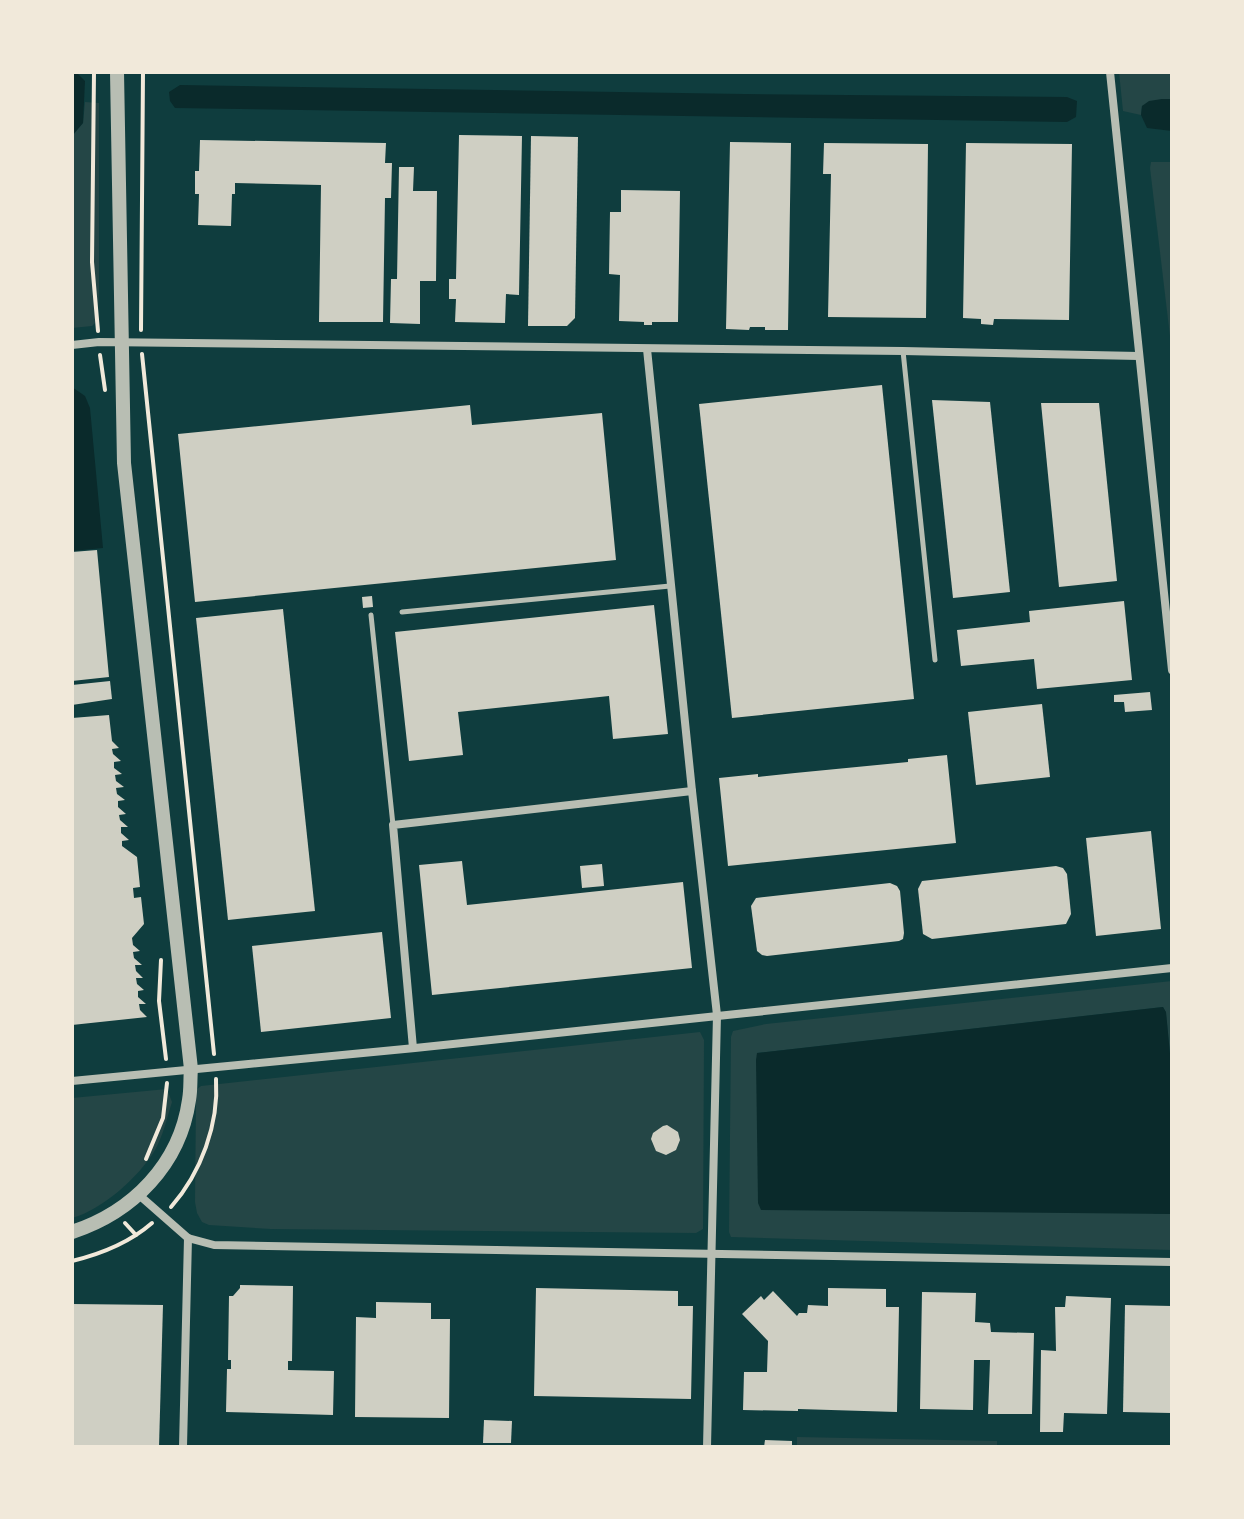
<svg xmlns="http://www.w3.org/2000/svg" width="1244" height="1519" viewBox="0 0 1244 1519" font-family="'IBM Plex Sans',sans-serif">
<rect width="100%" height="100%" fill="#0f3d3e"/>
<g fill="#244646">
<path d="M 1119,72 L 1172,72 L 1172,99 L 1162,99 L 1142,106 L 1141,115 L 1123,111 Z"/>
<path d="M 85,102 L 99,103 L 99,294 L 97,321 L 92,326 L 72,328 L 72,136 L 83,123 Z"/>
<path d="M 1151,162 L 1172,162 L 1172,353 L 1150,168 Z"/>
<path d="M 1172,981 L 1172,1074 L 1166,1013 L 1163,1007 L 757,1053 L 1155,1214 L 1172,1214 L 1172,1250 L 731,1237 L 729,1232 L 731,1037 L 733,1031 L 766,1024 Z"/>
<path d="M 700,1032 L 704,1040 L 703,1229 L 696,1233 L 271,1229 L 209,1225 L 202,1222 L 197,1213 L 195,1202 L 196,1099 L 196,1090 L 201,1086 Z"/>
<path d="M 167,1089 L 172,1102 C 167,1118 163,1136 155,1150 C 139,1177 102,1210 72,1218 L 72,1098 Z"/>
<path d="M 797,1437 L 997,1441 L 997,1447 L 797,1447 Z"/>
</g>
<g fill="#0a2a2b">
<path d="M 72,72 L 76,72 L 85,81 L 83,123 L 72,136 Z"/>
<path d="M 180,85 L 744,94 L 1067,97 L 1077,101 L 1076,117 L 1067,122 L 175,108 L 170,101 L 169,92 Z"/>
<path d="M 1162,99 L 1172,99 L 1172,131 L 1147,128 L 1141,115 L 1142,106 L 1149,101 Z"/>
<path d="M 72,387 L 85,396 L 90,408 L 103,548 L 72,551 Z"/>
<path d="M 1163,1007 L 1166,1012 L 1172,1075 L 1172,1214 L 761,1210 L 758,1203 L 756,1060 L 757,1053 Z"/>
</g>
<g fill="#cfcfc3">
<path d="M 459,135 L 522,136 L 519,295 L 506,294 L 505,323 L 455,322 L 456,299 L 449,299 L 449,279 L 456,279 Z"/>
<path d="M 531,136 L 578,137 L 575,318 L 567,326 L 528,326 Z"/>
<path d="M 200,140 L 386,143 L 385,163 L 392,163 L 391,198 L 385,198 L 383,322 L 319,322 L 321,185 L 235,183 L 235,194 L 232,194 L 231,226 L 198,225 L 199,194 L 195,194 L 195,171 L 199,171 Z"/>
<path d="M 730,142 L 791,143 L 788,330 L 765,330 L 765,327 L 750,327 L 749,330 L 726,329 Z"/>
<path d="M 824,143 L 928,144 L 926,318 L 828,317 L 831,174 L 823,174 Z"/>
<path d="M 966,143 L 1072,144 L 1069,320 L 994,319 L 993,325 L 981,324 L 981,319 L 963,318 Z"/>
<path d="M 399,167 L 414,167 L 413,191 L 437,191 L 436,281 L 420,281 L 420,324 L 390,323 L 391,279 L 397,279 Z"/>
<path d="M 621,190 L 680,191 L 678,322 L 652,322 L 652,325 L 644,325 L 644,322 L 619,321 L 620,275 L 609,274 L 610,212 L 621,212 Z"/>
<path d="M 882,385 L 914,699 L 732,718 L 699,404 Z"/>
<path d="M 932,400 L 990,402 L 1010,592 L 953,598 Z"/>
<path d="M 1041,403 L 1099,403 L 1117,581 L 1059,587 Z"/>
<path d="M 470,405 L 472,425 L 602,413 L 616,560 L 195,602 L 178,434 Z"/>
<path d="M 97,550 L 109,677 L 72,681 L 72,552 Z"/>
<path d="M 372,596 L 373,607 L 363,608 L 362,597 Z"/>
<path d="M 1124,601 L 1132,680 L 1037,689 L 1034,659 L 961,666 L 957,630 L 1030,622 L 1029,611 Z"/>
<path d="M 654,605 L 668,734 L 613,739 L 609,696 L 458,712 L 463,755 L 409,761 L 395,632 Z"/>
<path d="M 283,609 L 315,911 L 228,920 L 196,618 Z"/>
<path d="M 110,681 L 112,699 L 72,705 L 72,685 Z"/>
<path d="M 1150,692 L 1152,710 L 1125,712 L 1124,702 L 1114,702 L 1114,695 Z"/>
<path d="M 1042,704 L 1050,777 L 976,785 L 968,712 Z"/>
<path d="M 109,715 L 112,741 L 119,748 L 112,749 L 113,754 L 121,761 L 114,762 L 114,768 L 122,774 L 115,775 L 116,781 L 124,787 L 116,788 L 117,794 L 125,800 L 118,801 L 118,807 L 126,814 L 119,815 L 120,820 L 128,827 L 121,827 L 121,833 L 129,840 L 122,841 L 122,846 L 137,857 L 140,887 L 133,888 L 134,898 L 141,897 L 144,924 L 132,938 L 133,945 L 140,951 L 133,952 L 134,958 L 142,965 L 135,965 L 136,971 L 143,978 L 136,978 L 137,984 L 144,990 L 138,991 L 138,997 L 146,1004 L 139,1004 L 140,1010 L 147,1017 L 72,1025 L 72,718 Z"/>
<path d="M 947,755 L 956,843 L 728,866 L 719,778 L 758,774 L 758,777 L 795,773 L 908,762 L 908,759 Z"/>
<path d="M 1151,831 L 1161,929 L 1096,936 L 1086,838 Z"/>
<path d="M 462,861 L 467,905 L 683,882 L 692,968 L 432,995 L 419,865 Z"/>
<path d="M 602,864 L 604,886 L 582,888 L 580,866 Z"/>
<path d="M 1056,866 L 1063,868 L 1067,874 L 1071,914 L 1066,924 L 932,939 L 923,934 L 918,889 L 922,881 Z"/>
<path d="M 890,883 L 897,886 L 900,891 L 904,933 L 903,939 L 899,941 L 767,956 L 762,955 L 757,951 L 751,906 L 756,898 Z"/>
<path d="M 382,932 L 391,1018 L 261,1032 L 252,946 Z"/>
<path d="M 667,1125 L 678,1132 L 680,1140 L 676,1150 L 666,1155 L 656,1151 L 651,1139 L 653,1133 L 663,1126 Z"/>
<path d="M 240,1285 L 293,1286 L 292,1361 L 288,1361 L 288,1370 L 334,1371 L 333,1415 L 226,1412 L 227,1369 L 231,1369 L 231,1360 L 228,1360 L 229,1296 L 233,1296 L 240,1288 Z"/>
<path d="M 536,1288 L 678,1291 L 678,1306 L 693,1306 L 691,1399 L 534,1396 Z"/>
<path d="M 828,1288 L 886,1289 L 886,1307 L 899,1307 L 897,1412 L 798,1409 L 798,1411 L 743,1410 L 744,1372 L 767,1372 L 768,1341 L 742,1314 L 761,1296 L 764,1300 L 773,1291 L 797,1316 L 799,1313 L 807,1313 L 808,1305 L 828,1306 Z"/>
<path d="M 922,1292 L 976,1293 L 975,1322 L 990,1323 L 991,1332 L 1034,1333 L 1032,1414 L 988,1414 L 990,1360 L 974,1360 L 973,1410 L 920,1409 Z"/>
<path d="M 1066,1296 L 1111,1298 L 1107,1414 L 1064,1413 L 1063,1432 L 1040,1432 L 1041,1350 L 1056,1351 L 1055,1307 L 1065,1307 Z"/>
<path d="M 376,1302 L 431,1303 L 431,1319 L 450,1319 L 449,1418 L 355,1417 L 356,1317 L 376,1318 Z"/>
<path d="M 72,1304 L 163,1305 L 159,1447 L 72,1447 Z"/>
<path d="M 1125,1305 L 1172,1306 L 1171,1413 L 1123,1412 Z"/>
<path d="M 484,1420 L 512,1421 L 511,1443 L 483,1443 Z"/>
<path d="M 765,1440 L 792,1441 L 792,1447 L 764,1447 Z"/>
</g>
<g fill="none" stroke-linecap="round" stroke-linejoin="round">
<g stroke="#f1e9da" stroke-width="4">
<path d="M 94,72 L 92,262 L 98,331"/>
<path d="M 141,330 L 143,72"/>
<path d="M 142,354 L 214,1054"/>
<path d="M 100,355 L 105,390"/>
<path d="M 161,960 L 159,1001 L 166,1059"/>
<path d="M 146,1159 L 163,1118 L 167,1083"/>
<path d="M 171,1207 C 201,1173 219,1124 216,1079"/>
<path d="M 125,1223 L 136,1235"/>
<path d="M 72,1261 C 101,1254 129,1243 152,1223"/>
</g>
<g stroke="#b8beb3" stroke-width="5">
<path d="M 903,351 L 935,660"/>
<path d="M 402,612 L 670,586"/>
<path d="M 371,615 L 393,825"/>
</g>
<g stroke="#b8beb3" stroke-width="8">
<path d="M 1110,72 L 1172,670"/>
<path d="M 72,345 L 99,342 L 903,351 L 1139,356"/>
<path d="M 647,349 L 692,791 L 717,1015 L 707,1447"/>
<path d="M 413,1048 L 393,825 L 692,791"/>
<path d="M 72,1081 C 186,1069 301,1060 415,1048 C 667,1022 919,993 1172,968"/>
<path d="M 139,1195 L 188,1238 L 214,1245 L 1172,1262"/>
<path d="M 183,1447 L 188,1238"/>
</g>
<path stroke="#b8beb3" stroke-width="14" d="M 72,1232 C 133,1212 180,1164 189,1100 C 191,1089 190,1079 191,1069 L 124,463 L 117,72"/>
</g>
<rect width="1244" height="1519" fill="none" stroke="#f1e9da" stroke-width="148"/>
</svg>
